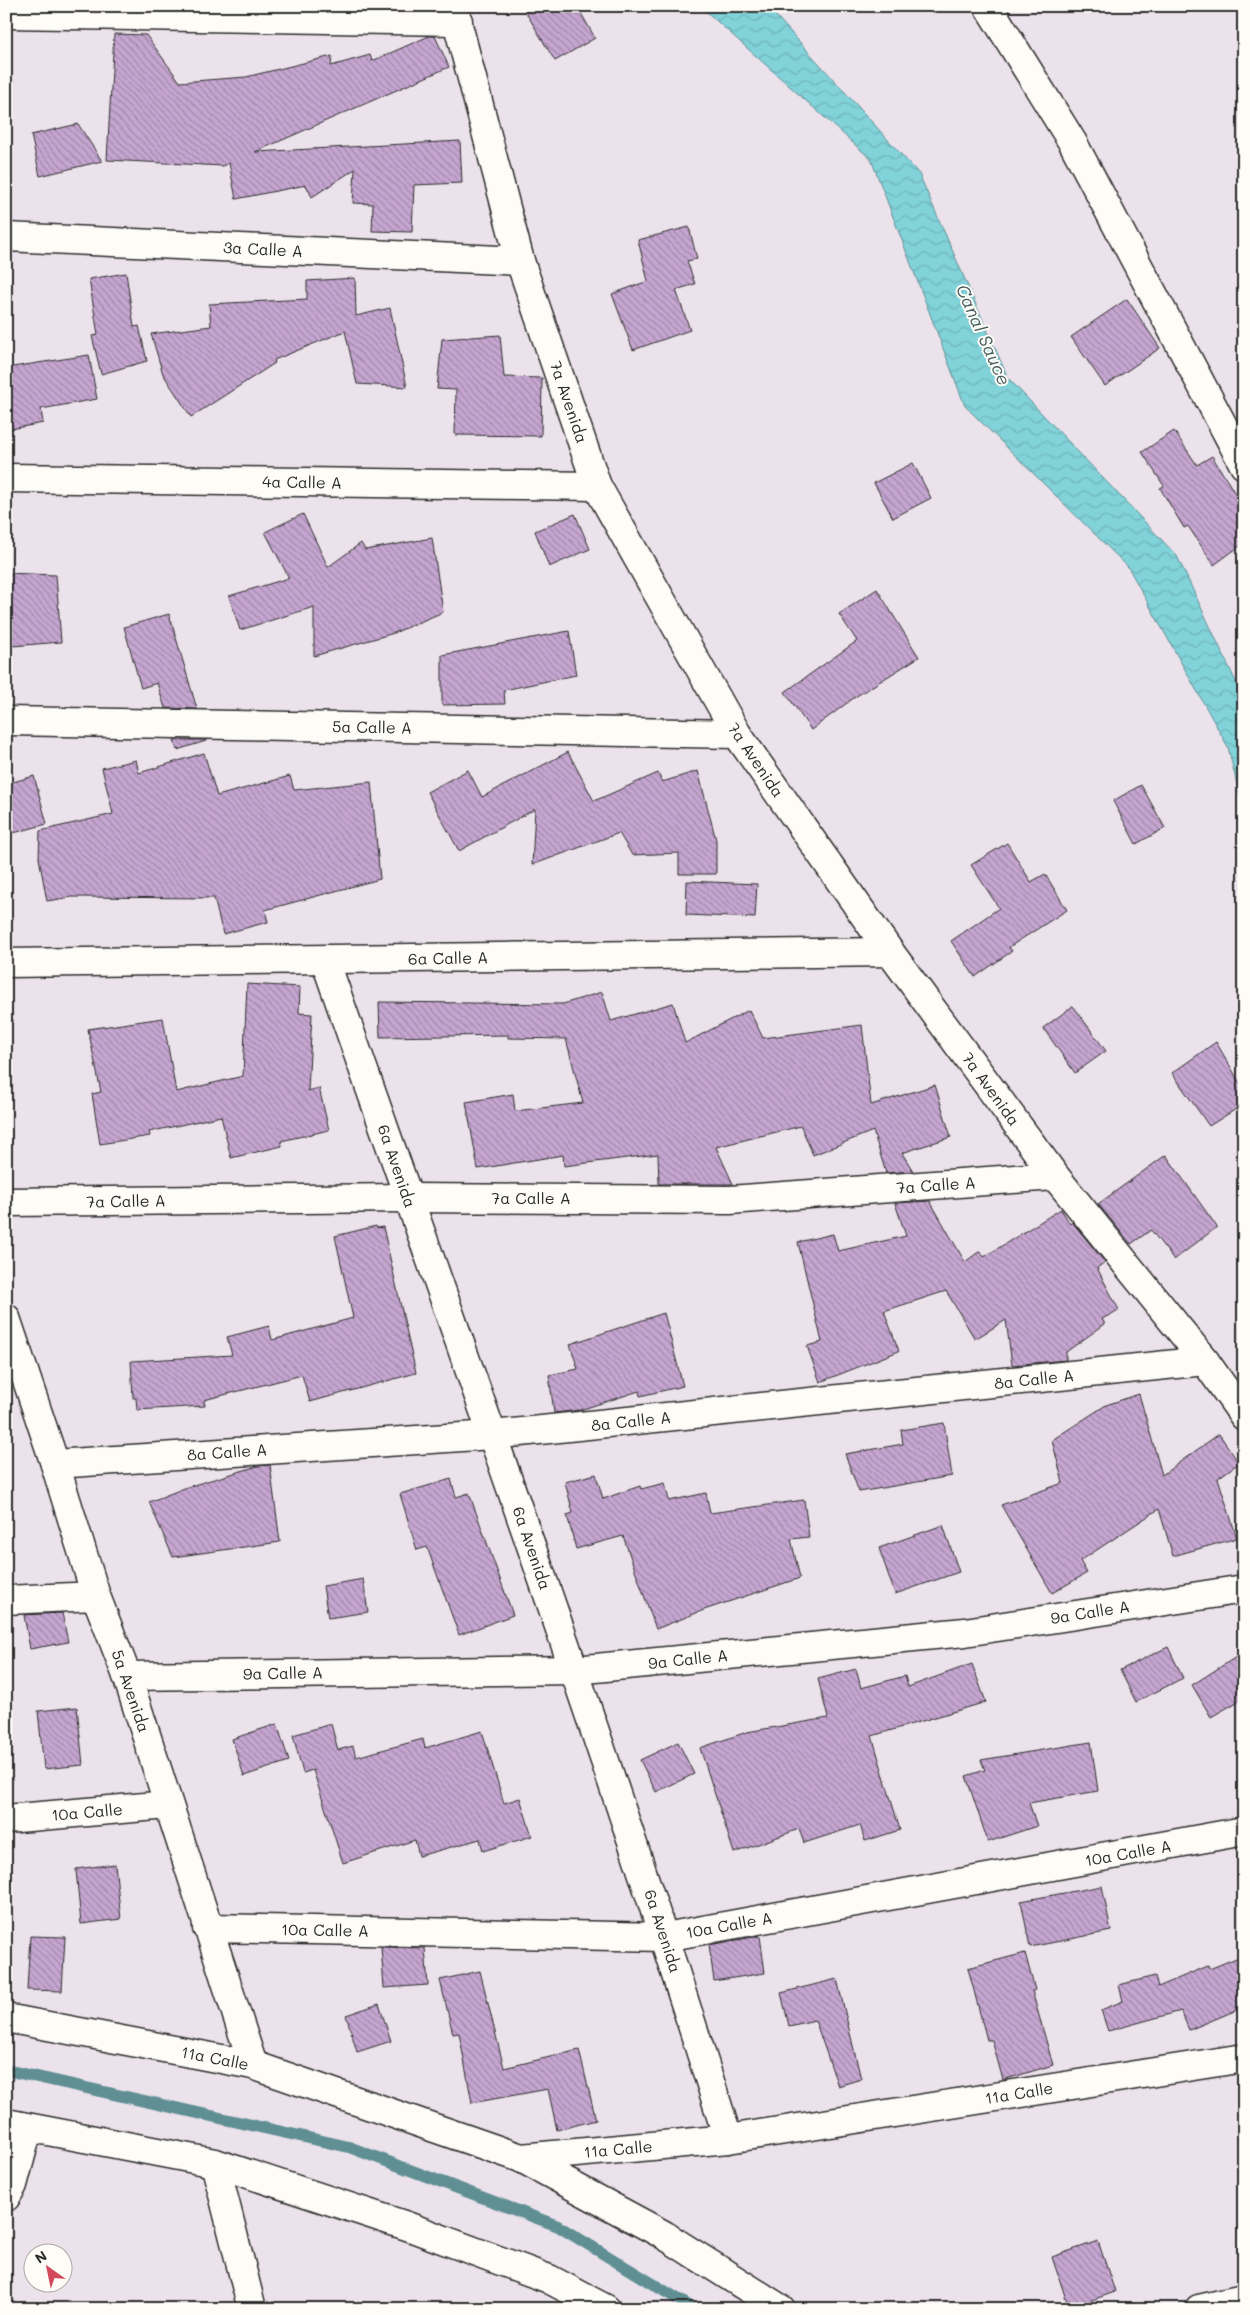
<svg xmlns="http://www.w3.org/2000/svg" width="1250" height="2315" viewBox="0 0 1250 2315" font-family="Mali,sans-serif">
<defs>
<pattern id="water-waves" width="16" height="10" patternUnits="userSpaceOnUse" patternTransform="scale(1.25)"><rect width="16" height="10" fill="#81d2d9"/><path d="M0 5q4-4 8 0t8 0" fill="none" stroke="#70b4ba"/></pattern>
<pattern id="building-back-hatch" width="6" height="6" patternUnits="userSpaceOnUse" patternTransform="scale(1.25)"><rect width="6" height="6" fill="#c6a6d1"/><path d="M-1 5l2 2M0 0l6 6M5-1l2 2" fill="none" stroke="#a187aa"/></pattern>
</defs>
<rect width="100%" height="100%" fill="#ece2ec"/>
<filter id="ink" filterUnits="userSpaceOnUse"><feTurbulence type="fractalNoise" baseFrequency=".02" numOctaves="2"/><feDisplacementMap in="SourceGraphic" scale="10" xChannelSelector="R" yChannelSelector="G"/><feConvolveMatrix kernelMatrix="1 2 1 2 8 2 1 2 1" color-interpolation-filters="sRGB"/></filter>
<g filter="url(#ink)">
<path fill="url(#water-waves)" stroke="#5f8f93" d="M 700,6 L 767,6 L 919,174 L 1008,378 L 1177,556 L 1244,699 L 1244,814 L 1228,747 L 1128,567 L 965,406 L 871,159 Z"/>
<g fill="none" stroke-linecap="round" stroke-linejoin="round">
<path stroke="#5f8f93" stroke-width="12" d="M 6,2070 L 349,2147 L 558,2226 L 694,2309"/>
</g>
<g fill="url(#building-back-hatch)" stroke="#2b2b2b">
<path d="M 522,6 L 577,6 L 595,38 L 555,61 Z"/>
<path d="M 114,34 L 146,35 L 180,82 L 246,77 L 332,56 L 331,66 L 370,55 L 372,61 L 429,36 L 435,36 L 449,67 L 255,152 L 460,141 L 462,183 L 414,185 L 412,232 L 372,231 L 373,204 L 353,203 L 355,169 L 312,197 L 306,185 L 236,199 L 229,163 L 223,166 L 107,160 Z"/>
<path d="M 78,124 L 102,161 L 40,176 L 31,135 Z"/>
<path d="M 689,227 L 697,259 L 687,261 L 695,284 L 676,290 L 690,330 L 633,350 L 612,294 L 648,281 L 638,240 Z"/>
<path d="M 126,273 L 134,327 L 139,326 L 147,361 L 101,374 L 92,336 L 98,335 L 89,279 Z"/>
<path d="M 355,278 L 356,316 L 390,308 L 407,387 L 357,384 L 345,331 L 274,360 L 275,363 L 191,417 L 163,374 L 151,334 L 211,326 L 209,304 L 307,299 L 307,281 Z"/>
<path d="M 1127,299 L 1160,348 L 1105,386 L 1071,337 Z"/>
<path d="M 500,335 L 504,377 L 542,378 L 541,436 L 455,435 L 456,390 L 437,389 L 442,339 Z"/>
<path d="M 89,355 L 97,399 L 41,409 L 43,423 L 6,430 L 6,368 Z"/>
<path d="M 1174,431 L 1197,465 L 1212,456 L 1244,508 L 1244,543 L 1214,565 L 1188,526 L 1184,528 L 1160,488 L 1164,486 L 1142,452 Z"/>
<path d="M 913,463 L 931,498 L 893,518 L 874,483 Z"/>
<path d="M 303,514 L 328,567 L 361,543 L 365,550 L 432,538 L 443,612 L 394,633 L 314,656 L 314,607 L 240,630 L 229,596 L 289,578 L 265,532 Z"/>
<path d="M 575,514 L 590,549 L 549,567 L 535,531 Z"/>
<path d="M 6,573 L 56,575 L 61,642 L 12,646 L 10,605 L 6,605 Z"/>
<path d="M 877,589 L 919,657 L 855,697 L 811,730 L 785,692 L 857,641 L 839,614 Z"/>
<path d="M 169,614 L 197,709 L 165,708 L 157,683 L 141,688 L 124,627 Z"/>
<path d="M 569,631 L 576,675 L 504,690 L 505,704 L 442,705 L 442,655 Z"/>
<path d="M 174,740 L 206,740 L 206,741 L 177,750 Z"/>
<path d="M 568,752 L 594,801 L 658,773 L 662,782 L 698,771 L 716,840 L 716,874 L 679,874 L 679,853 L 632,855 L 619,833 L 532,865 L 535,809 L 459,851 L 427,792 L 468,770 L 482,797 Z"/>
<path d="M 204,753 L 217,796 L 290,776 L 294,790 L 371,782 L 380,879 L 265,910 L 268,922 L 223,934 L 214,898 L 72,897 L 47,901 L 39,858 L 40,831 L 113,814 L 102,768 L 136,760 L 139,773 Z"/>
<path d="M 34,776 L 47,824 L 6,835 L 6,784 Z"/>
<path d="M 1141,785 L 1165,828 L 1136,844 L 1113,801 Z"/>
<path d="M 1007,843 L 1031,882 L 1045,874 L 1067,910 L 1009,947 L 1012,951 L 975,977 L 951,941 L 999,908 L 971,865 Z"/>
<path d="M 687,881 L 757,884 L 755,918 L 686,915 Z"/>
<path d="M 247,984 L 300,987 L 299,1013 L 312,1014 L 308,1091 L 319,1088 L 329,1130 L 281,1141 L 282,1146 L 231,1158 L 221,1116 L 149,1132 L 150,1136 L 100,1144 L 92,1094 L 101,1092 L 88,1029 L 163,1018 L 176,1092 L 243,1076 Z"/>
<path d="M 602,992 L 611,1021 L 673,1003 L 685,1043 L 749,1010 L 763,1038 L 862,1025 L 871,1105 L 935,1085 L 951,1137 L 902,1153 L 913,1171 L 886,1173 L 873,1131 L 813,1155 L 801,1126 L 716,1147 L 733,1184 L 659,1184 L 658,1154 L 564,1166 L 563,1155 L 478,1169 L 466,1102 L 513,1094 L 515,1111 L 583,1103 L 566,1039 L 508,1038 L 508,1035 L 380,1037 L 379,1002 L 563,1004 Z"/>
<path d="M 1073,1006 L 1106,1051 L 1075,1073 L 1043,1028 Z"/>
<path d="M 1216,1042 L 1244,1090 L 1244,1104 L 1209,1126 L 1172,1073 Z"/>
<path d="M 1166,1155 L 1217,1227 L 1174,1260 L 1151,1230 L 1131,1244 L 1098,1204 Z"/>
<path d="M 930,1201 L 965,1262 L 980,1251 L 984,1257 L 1061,1209 L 1070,1224 L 1072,1222 L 1105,1262 L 1097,1268 L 1119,1310 L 1102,1319 L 1105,1324 L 1066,1352 L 1066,1360 L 1012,1365 L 1006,1320 L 975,1339 L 946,1291 L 884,1311 L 899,1351 L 820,1382 L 807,1346 L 822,1342 L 798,1242 L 833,1234 L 838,1251 L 906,1236 L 895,1203 Z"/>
<path d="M 376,1226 L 377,1228 L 383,1227 L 416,1373 L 310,1402 L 302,1375 L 204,1400 L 205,1406 L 137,1410 L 136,1398 L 133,1398 L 131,1361 L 232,1355 L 227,1337 L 269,1326 L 272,1340 L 353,1318 L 335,1236 Z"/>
<path d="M 664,1313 L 683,1386 L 640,1396 L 639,1391 L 580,1410 L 554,1413 L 549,1375 L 578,1369 L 570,1344 Z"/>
<path d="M 1139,1394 L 1162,1475 L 1219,1434 L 1239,1463 L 1218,1478 L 1237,1538 L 1173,1556 L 1159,1509 L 1080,1561 L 1087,1573 L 1052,1593 L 1001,1505 L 1063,1483 L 1052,1440 L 1106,1405 Z"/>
<path d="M 944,1423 L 952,1476 L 859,1492 L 845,1454 L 903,1444 L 901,1430 Z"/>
<path d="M 270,1465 L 280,1542 L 173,1557 L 149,1502 L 187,1487 L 258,1466 Z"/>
<path d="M 596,1474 L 603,1499 L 640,1486 L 641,1489 L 665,1483 L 669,1501 L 706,1493 L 710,1513 L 804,1500 L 809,1537 L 791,1539 L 800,1578 L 704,1610 L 656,1629 L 623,1536 L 576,1549 L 567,1515 L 573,1513 L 565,1482 Z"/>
<path d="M 451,1479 L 456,1497 L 469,1493 L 513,1615 L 459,1635 L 427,1547 L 417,1550 L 400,1494 Z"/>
<path d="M 943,1525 L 959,1572 L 895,1594 L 879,1548 Z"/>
<path d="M 363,1579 L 368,1612 L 328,1618 L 323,1586 Z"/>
<path d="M 62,1613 L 68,1642 L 30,1649 L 24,1615 Z"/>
<path d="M 1168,1647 L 1183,1678 L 1136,1702 L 1120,1670 Z"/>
<path d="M 1244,1652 L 1244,1698 L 1211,1717 L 1192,1685 Z"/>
<path d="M 972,1664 L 986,1702 L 872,1736 L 900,1830 L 865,1841 L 860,1825 L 804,1843 L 799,1829 L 734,1853 L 700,1748 L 747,1732 L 828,1718 L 818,1679 L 856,1669 L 861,1688 L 905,1676 L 908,1687 Z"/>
<path d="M 77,1707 L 83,1765 L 44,1769 L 38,1711 Z"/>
<path d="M 277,1724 L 289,1761 L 244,1776 L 232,1739 Z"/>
<path d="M 331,1724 L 338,1750 L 353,1746 L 356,1757 L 423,1739 L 425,1748 L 482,1731 L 504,1803 L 520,1798 L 532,1836 L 483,1851 L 480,1839 L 419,1856 L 415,1840 L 343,1863 L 313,1770 L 303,1773 L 293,1735 Z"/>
<path d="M 678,1742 L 694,1774 L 656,1792 L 640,1760 Z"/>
<path d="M 1091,1742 L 1098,1791 L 1029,1803 L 1037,1826 L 988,1842 L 966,1776 L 985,1770 L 981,1760 Z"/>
<path d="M 115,1864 L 121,1919 L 81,1924 L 76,1869 Z"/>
<path d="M 1102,1886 L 1111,1931 L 1030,1947 L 1021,1901 Z"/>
<path d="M 30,1936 L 65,1937 L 62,1991 L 27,1990 Z"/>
<path d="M 760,1936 L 765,1973 L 714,1981 L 709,1945 Z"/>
<path d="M 381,1947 L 425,1948 L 428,1985 L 384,1988 Z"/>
<path d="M 1025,1953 L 1035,1990 L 1032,1991 L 1053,2065 L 1003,2080 L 992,2040 L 987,2040 L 968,1968 Z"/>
<path d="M 1244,1955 L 1244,2007 L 1189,2030 L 1181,2011 L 1108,2031 L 1101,2010 L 1123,2001 L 1119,1985 L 1155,1976 L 1158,1987 L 1208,1966 L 1209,1969 Z"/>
<path d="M 480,1971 L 504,2068 L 579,2050 L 596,2120 L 557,2130 L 548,2089 L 472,2103 L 459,2033 L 453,2034 L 440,1980 Z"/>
<path d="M 837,1979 L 861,2079 L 838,2086 L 815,2020 L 789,2026 L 781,1993 Z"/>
<path d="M 379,2004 L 391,2041 L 357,2052 L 346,2015 Z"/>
<path d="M 1098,2241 L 1115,2292 L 1069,2308 L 1052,2257 Z"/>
</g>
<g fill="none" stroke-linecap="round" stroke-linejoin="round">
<defs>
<g id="minor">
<path d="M 453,6 L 520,261 L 597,486 L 737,734 L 890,952 L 1055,1176 L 1205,1361 L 1244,1416"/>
<path d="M 988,6 L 1073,143 L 1244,465"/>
<path d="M 6,14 L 458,21"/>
<path d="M 6,237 L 520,261"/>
<path d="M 6,478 L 597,486"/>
<path d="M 6,721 L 737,734"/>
<path d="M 325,960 C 462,1352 605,1742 728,2139"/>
<path d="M 6,963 L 890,952"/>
<path d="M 6,1202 L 408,1198 L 730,1200 L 1055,1176"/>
<path d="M 6,1318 L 55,1464 L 96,1596 L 127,1676 L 253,2065"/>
<path d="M 55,1464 L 492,1435 L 1205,1361"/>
<path d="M 6,1600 L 96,1596"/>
<path d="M 127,1676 L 575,1670 L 965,1632 L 1244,1589"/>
<path d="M 6,1819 L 168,1805"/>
<path d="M 207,1928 L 665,1937 L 1244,1831"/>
<path d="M 6,2018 L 253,2065 L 521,2158 L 728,2139 L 1244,2058"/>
<path d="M 6,2123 L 215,2163 L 407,2226 L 549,2279 L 606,2309"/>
<path d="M 521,2158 L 664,2235 L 781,2309"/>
<path d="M 215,2163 L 252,2309"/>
<path d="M 6,2197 L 13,2185 L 28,2129"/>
<path d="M 1199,2309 L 1244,2299"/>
</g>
</defs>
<use href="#minor" stroke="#2b2b2b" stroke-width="31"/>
<use href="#minor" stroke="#fdfcf7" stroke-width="28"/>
</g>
</g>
<g text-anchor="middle" stroke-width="4" stroke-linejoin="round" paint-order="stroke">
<g font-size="16" fill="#2b2b2b" stroke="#fdfcf7">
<text transform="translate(263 249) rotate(3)" y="6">3a Calle A</text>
<text transform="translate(569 402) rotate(71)" y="6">7a Avenida</text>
<text transform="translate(302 482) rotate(1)" y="6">4a Calle A</text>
<text transform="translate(372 727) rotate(1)" y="6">5a Calle A</text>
<text transform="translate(756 760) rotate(56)" y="6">7a Avenida</text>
<text transform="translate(448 958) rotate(-1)" y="6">6a Calle A</text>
<text transform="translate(991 1089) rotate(54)" y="6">7a Avenida</text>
<text transform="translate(397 1166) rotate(71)" y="6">6a Avenida</text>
<text transform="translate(936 1185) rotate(-4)" y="6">7a Calle A</text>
<text x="531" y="1204">7a Calle A</text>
<text transform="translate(126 1201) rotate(-1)" y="6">7a Calle A</text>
<text transform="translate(1034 1379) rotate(-6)" y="6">8a Calle A</text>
<text transform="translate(631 1421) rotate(-6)" y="6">8a Calle A</text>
<text transform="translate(227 1452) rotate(-4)" y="6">8a Calle A</text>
<text transform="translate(532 1548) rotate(71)" y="6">6a Avenida</text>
<text transform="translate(1090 1612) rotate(-9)" y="6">9a Calle A</text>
<text transform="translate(688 1659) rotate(-6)" y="6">9a Calle A</text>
<text transform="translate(283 1673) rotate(-1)" y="6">9a Calle A</text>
<text transform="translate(131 1691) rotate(71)" y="6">5a Avenida</text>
<text transform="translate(87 1812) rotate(-5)" y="6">10a Calle</text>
<text transform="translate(1128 1853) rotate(-10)" y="6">10a Calle A</text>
<text transform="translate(729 1925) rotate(-10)" y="6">10a Calle A</text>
<text transform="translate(325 1930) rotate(1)" y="6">10a Calle A</text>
<text transform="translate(663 1931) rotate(72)" y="6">6a Avenida</text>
<text transform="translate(215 2058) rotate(11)" y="6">11a Calle</text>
<text transform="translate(1019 2093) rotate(-9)" y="6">11a Calle</text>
<text transform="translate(618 2149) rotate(-5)" y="6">11a Calle</text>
</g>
<g font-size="18" font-style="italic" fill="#455d5f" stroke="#fdfcf7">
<text transform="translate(983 335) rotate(66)" y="6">Canal Sauce</text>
</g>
</g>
<rect width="1250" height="2315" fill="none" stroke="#fdfcf7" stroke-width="25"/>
<rect x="12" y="12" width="1225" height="2290" fill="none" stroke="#2b2b2b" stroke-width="2" filter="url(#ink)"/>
<g transform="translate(48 2268) rotate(327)"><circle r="24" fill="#fdfcf7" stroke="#a9a8a5"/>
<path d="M0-4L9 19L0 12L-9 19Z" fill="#d1495b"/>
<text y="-8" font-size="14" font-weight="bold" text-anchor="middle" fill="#2b2b2b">N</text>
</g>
</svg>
